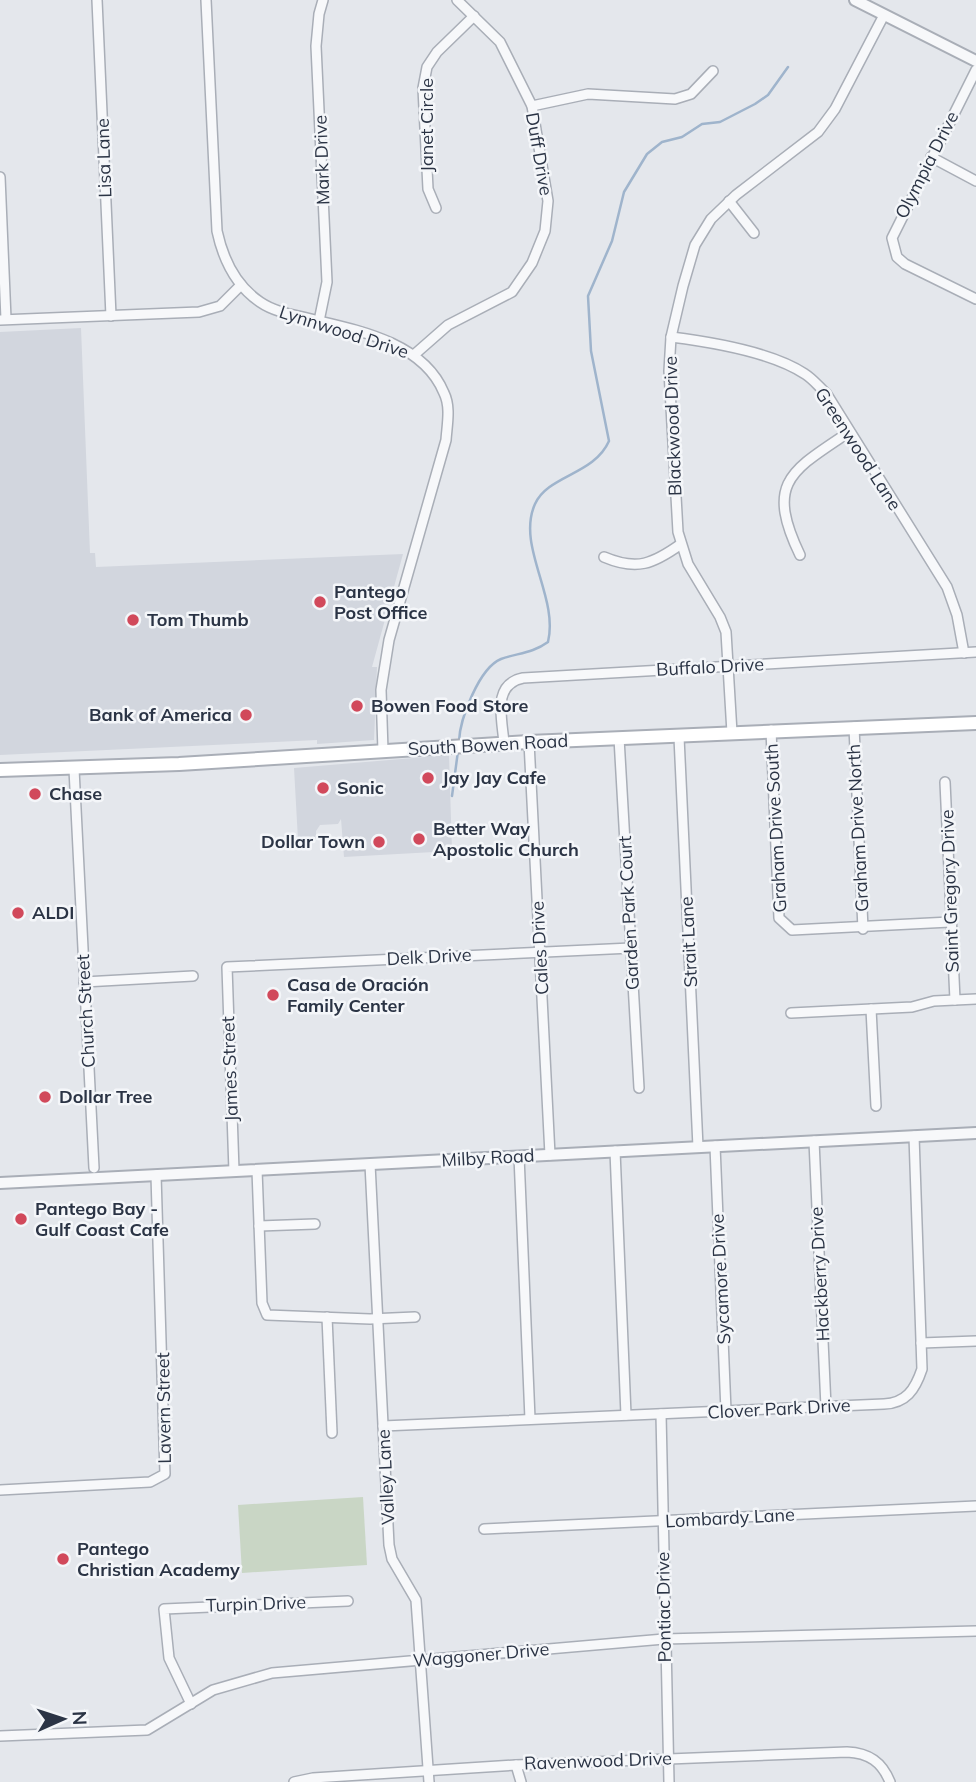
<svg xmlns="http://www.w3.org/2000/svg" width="976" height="1782" viewBox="0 0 976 1782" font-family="Mulish,sans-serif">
<rect width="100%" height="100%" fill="#e4e7ec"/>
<g fill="#d2d6de">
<path d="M 81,328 L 90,553 L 95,553 L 96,567 L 403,554 L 372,667 L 377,667 L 374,740 L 317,744 L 317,740 L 0,755 L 0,332 Z"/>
<path d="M 449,755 L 452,851 L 344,857 L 341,819 L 338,824 L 320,825 L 316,831 L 316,839 L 298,840 L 294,768 Z"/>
</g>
<path fill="#c9d6c5" d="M 363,1497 L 367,1565 L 242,1573 L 238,1505 Z"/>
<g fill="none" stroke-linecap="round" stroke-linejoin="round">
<g stroke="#9fb4cc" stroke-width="2.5">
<path d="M 459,741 C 460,719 479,668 501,659 C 518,653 533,653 548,642 C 559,597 516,546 535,504 C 548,475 594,475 609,441 L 591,351 L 588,296 L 612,241 L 624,192 L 647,154 L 662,142 L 682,137 L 702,124 L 720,122 L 755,104 L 768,95 L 788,67"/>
<path d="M 452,796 L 458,751"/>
</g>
<defs>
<g id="minor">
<path d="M 97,0 L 111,316"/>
<path d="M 206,0 L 217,231 C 223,259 235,285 260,302 C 276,313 296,315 315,320 C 362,331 424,344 444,393 C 451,407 447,425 446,440 L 389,640 L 381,690 L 383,751"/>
<path d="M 976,70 L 892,238 L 897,257 L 905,264 L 976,299"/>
<path d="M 532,106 L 588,94 L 675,99 L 691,94 L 713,71"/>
<path d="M 931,157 L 976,181"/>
<path d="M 0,177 L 6,319"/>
<path d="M 729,201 L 754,233"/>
<path d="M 436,208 L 428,189 L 423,88 L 427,67 L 437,52 L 474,16"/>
<path d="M 0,320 L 199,312 L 220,306 L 241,285"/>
<path d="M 319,321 L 327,282 L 316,46 L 319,14 L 323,0"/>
<path d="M 671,337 C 711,342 772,352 805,374 C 813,379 819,387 826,393 L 947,587 L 957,615 L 964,653"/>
<path d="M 415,354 L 448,325 L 512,292 L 532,263 L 545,231 L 548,201 L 532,106 L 500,42 L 457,0"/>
<path d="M 800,555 C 765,482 791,471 849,432"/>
<path d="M 604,557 C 637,571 653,564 681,544"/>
<path d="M 854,727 L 863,929"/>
<path d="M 771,730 L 779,918 L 792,930 L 950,922"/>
<path d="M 732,733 L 726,632 L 720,617 L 688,564 L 678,532 L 669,371 L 671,337 L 683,286 L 695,245 L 711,219 L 736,195 L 818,132 L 835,109 L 884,15"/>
<path d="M 679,737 L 698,1147"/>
<path d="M 619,738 L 639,1088"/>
<path d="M 529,742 L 550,1155"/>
<path d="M 504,743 C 502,718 492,684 523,678 L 976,652"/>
<path d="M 74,769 L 94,1168"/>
<path d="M 945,782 L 955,1000"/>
<path d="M 84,982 L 193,976"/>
<path d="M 871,1009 L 876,1106"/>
<path d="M 791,1013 L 912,1007 L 934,1001 L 976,999"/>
<path d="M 814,1141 L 826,1407"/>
<path d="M 715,1146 L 726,1411"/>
<path d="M 615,1151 L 626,1415"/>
<path d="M 519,1156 L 530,1419"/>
<path d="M 370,1164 L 389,1545 L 392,1559 L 416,1600 L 429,1782"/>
<path d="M 257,1170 L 262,1303 L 267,1315 L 370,1319 L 415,1317"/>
<path d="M 234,1171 L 227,967 L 631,948"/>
<path d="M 259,1226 L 315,1224"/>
<path d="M 327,1317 L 332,1433"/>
<path d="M 921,1343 L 976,1341"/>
<path d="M 661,1414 L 669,1782"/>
<path d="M 383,1426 L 884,1404 C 906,1403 915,1390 922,1369 L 914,1136"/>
<path d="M 0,1490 L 150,1482 L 165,1474 L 156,1175"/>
<path d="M 484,1529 L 976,1506"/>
<path d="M 191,1704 L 169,1658 L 164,1609 L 348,1601"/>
<path d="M 0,1736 L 147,1730 L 213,1690 L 272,1673 L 664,1639 L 976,1631"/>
<path d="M 516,1765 L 521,1782"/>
<path d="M 294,1782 L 313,1778 L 516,1765 L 847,1752 C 869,1753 882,1762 890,1782"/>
</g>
<g id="tertiary">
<path d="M 855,0 L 976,61"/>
<path d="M 0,1183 L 976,1133"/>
</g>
<path id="secondary" d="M 0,770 L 179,764 L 529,742 L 976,723"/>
</defs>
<use href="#minor" stroke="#a9aeb7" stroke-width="12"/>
<use href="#tertiary" stroke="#a9aeb7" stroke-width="14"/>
<use href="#secondary" stroke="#a9aeb7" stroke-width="16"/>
<use href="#minor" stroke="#f7f8fa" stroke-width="9"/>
<use href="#tertiary" stroke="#f7f8fa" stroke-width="10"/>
<use href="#secondary" stroke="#fff" stroke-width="12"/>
</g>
<g fill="#d1495b" stroke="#f4f6f9" stroke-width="2.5">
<circle cx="320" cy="602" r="7"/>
<circle cx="133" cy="620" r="7"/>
<circle cx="357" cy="706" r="7"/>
<circle cx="246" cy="715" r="7"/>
<circle cx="428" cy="778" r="7"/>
<circle cx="323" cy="788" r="7"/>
<circle cx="35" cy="794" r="7"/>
<circle cx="419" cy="839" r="7"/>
<circle cx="379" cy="842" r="7"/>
<circle cx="18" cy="913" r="7"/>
<circle cx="273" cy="995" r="7"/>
<circle cx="45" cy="1097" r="7"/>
<circle cx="21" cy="1219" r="7"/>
<circle cx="63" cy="1559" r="7"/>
</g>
<g text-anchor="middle" stroke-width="5" stroke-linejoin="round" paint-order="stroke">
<g font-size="18" fill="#2b3445" stroke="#f4f6f9">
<text transform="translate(427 125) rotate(-90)" y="6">Janet Circle</text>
<text transform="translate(539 154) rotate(80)" y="6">Duff Drive</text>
<text transform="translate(104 158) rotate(-92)" y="6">Lisa Lane</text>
<text transform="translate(322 160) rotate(-92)" y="6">Mark Drive</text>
<text transform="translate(927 165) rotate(-63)" y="6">Olympia Drive</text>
<text transform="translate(344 332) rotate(18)" y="6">Lynnwood Drive</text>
<text transform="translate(673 426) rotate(-92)" y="6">Blackwood Drive</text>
<text transform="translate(858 449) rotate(57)" y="6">Greenwood Lane</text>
<text transform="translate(710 667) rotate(-3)" y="6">Buffalo Drive</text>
<text transform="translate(488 745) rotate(-3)" y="6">South Bowen Road</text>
<text transform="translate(776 828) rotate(-93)" y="6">Graham Drive South</text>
<text transform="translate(858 828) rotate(-93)" y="6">Graham Drive North</text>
<text transform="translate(950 891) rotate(-92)" y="6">Saint Gregory Drive</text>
<text transform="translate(629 913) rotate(-93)" y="6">Garden Park Court</text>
<text transform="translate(689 942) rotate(-93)" y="6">Strait Lane</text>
<text transform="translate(540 948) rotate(-93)" y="6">Cales Drive</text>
<text transform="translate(429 957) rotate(-3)" y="6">Delk Drive</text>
<text transform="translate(86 1011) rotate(-93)" y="6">Church Street</text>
<text transform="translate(230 1069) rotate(-92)" y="6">James Street</text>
<text transform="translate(488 1158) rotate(-3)" y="6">Milby Road</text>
<text transform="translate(820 1274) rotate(-93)" y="6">Hackberry Drive</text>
<text transform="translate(721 1279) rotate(-93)" y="6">Sycamore Drive</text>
<text transform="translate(164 1408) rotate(-91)" y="6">Lavern Street</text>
<text transform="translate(779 1409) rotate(-3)" y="6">Clover Park Drive</text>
<text transform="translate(386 1477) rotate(-93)" y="6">Valley Lane</text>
<text transform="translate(730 1518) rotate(-3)" y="6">Lombardy Lane</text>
<text transform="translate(256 1604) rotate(-2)" y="6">Turpin Drive</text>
<text transform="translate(664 1607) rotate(-91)" y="6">Pontiac Drive</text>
<text transform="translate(481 1655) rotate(-5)" y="6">Waggoner Drive</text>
<text transform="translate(598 1761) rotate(-2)" y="6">Ravenwood Drive</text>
</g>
<g font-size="18" font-weight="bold" fill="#2b3445" stroke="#f4f6f9" text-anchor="start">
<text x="334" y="598">Pantego<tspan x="334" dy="21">Post Office</tspan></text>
<text x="147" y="626">Tom Thumb</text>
<text x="371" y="712">Bowen Food Store</text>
<text x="232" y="721" text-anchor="end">Bank of America</text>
<text x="442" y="784">Jay Jay Cafe</text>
<text x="337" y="794">Sonic</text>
<text x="49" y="800">Chase</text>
<text x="433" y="835">Better Way<tspan x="433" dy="21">Apostolic Church</tspan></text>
<text x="365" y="848" text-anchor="end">Dollar Town</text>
<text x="32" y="919">ALDI</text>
<text x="287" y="991">Casa de Oración<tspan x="287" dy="21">Family Center</tspan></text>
<text x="59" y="1103">Dollar Tree</text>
<text x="35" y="1215">Pantego Bay -<tspan x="35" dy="21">Gulf Coast Cafe</tspan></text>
<text x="77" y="1555">Pantego<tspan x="77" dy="21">Christian Academy</tspan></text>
</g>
</g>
<g transform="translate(63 1719) rotate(87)" stroke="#f4f6f9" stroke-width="5" paint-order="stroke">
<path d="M0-5L12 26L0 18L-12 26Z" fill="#2b3445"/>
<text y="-10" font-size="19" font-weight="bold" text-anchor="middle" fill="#2b3445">N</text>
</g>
</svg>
